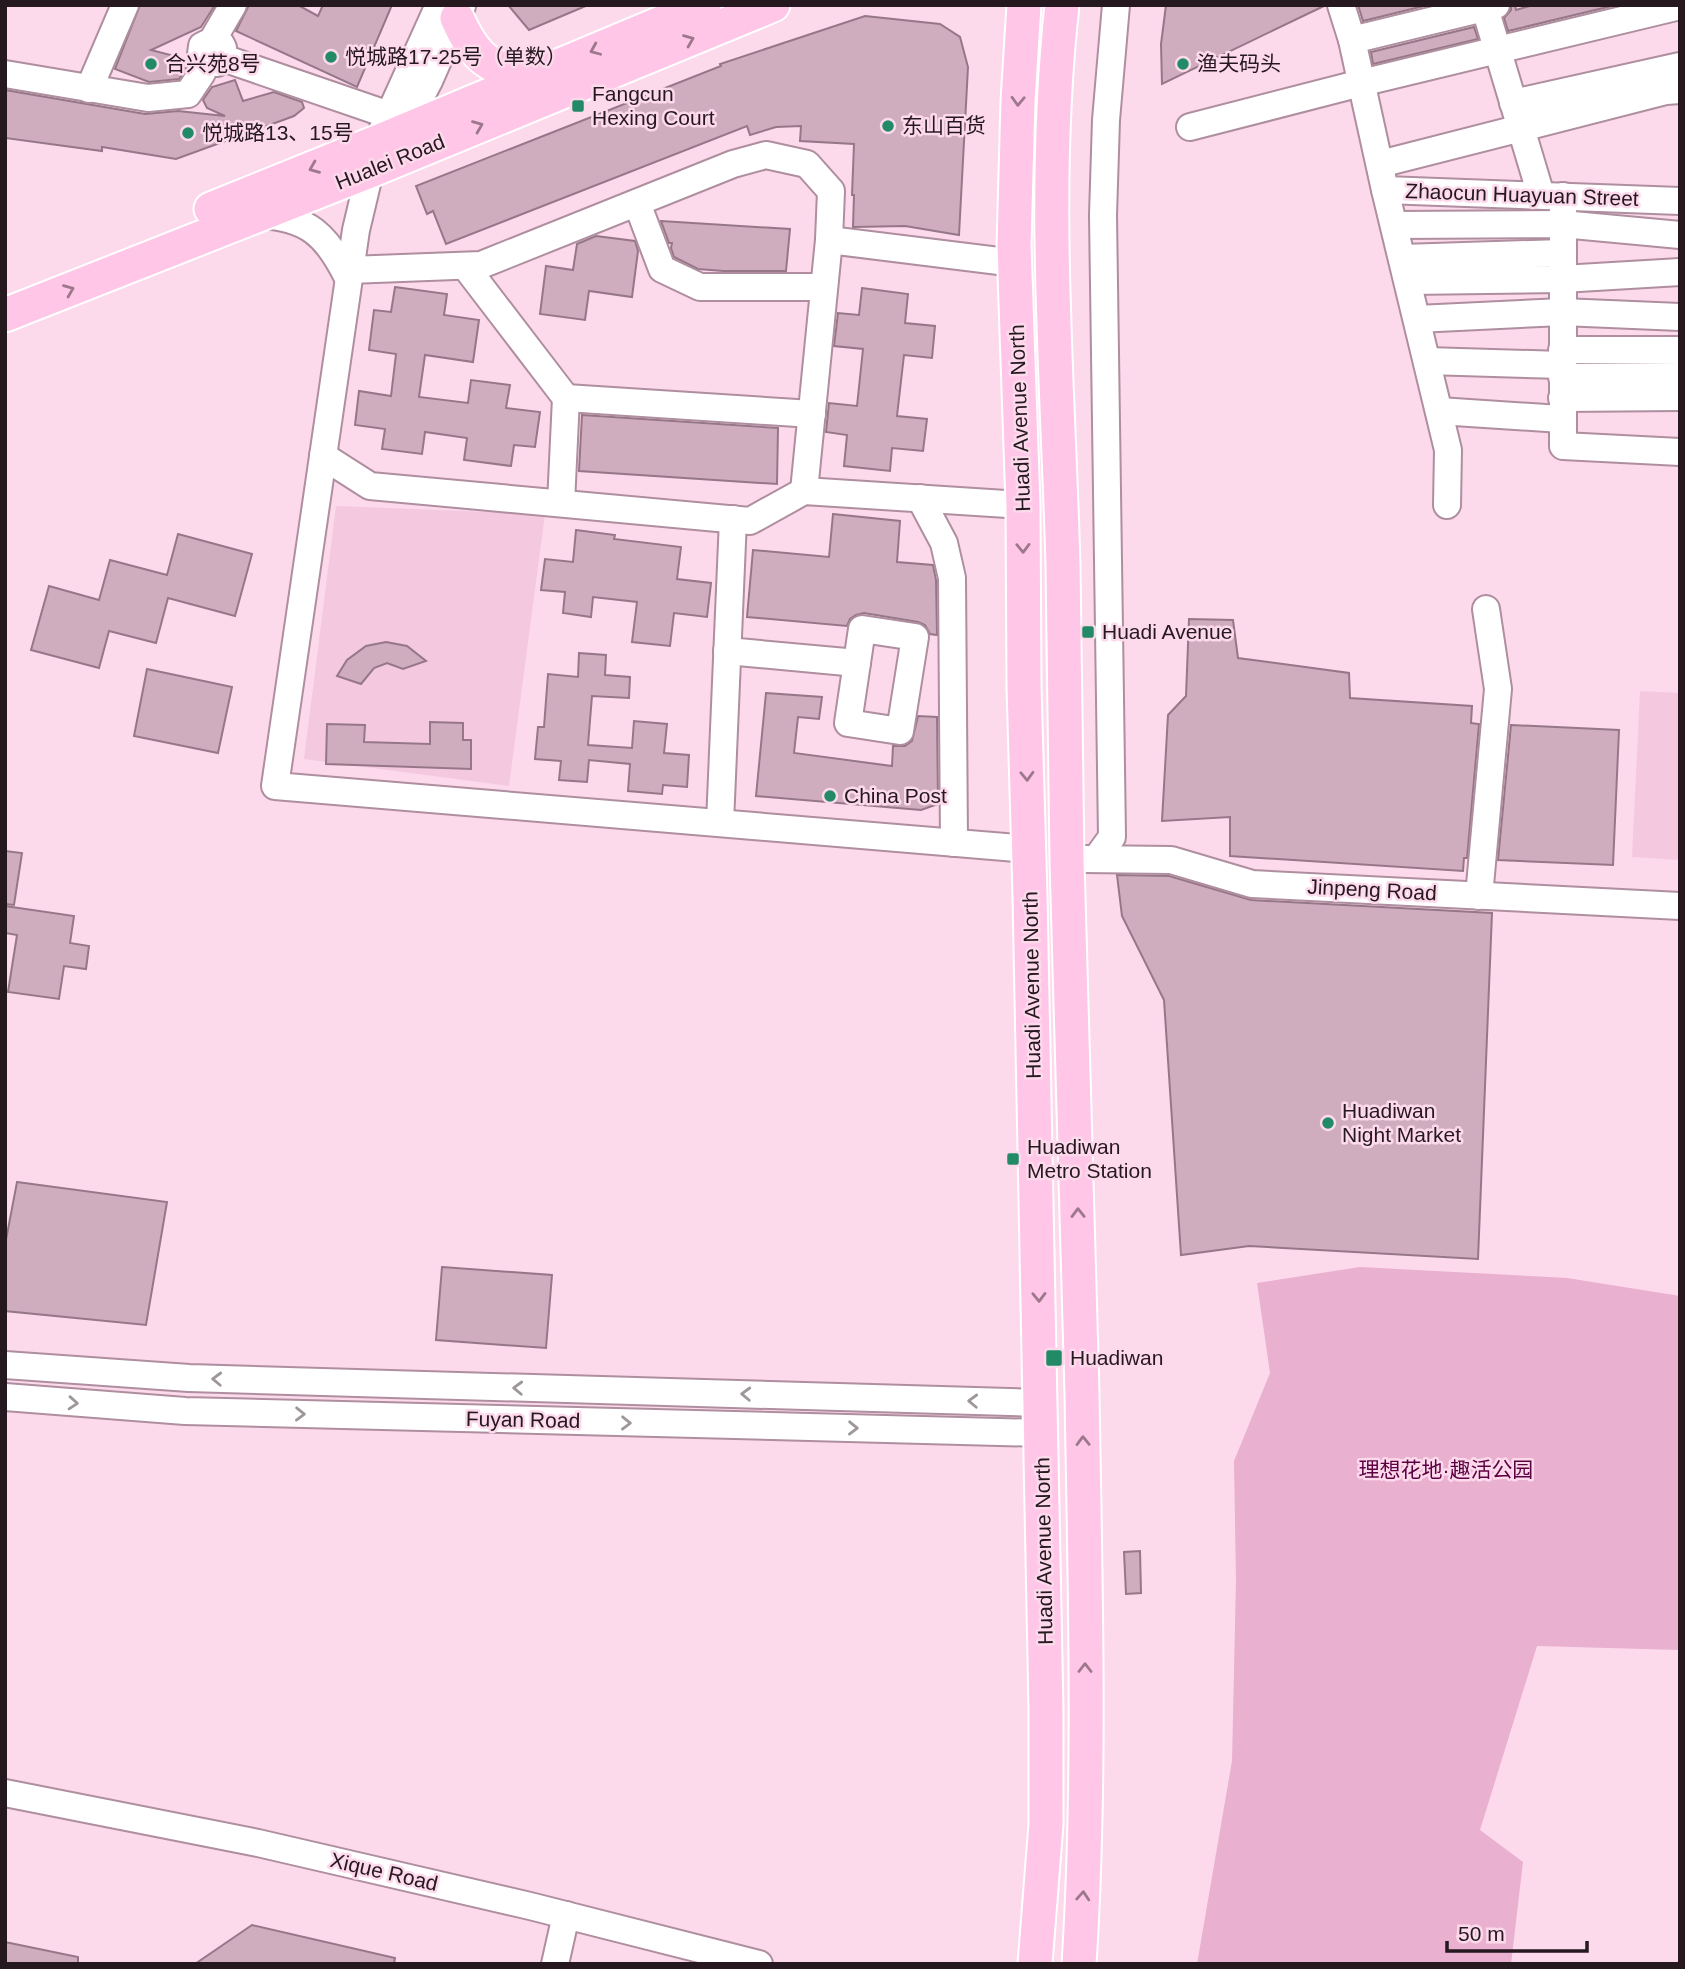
<svg xmlns="http://www.w3.org/2000/svg" width="1685" height="1969" viewBox="0 0 1685 1969" font-family="Arial,'Noto Sans SC',sans-serif">
<rect width="100%" height="100%" fill="#fdd9ec"/>
<g fill="#f4c9e0">
<path d="M 336,506 L 545,514 L 509,786 L 304,759 Z"/>
<path d="M 1640,691 L 1680,693 L 1680,860 L 1632,857 Z"/>
</g>
<path fill="#e9b0cf" d="M 1360,1267 L 1567,1278 L 1680,1296 L 1680,1650 L 1537,1646 L 1480,1830 L 1523,1862 L 1511,1964 L 1197,1964 L 1232,1761 L 1236,1581 L 1234,1461 L 1270,1373 L 1257,1283 Z"/>
<g fill="#cfadbf" stroke="#967788" stroke-width="2">
<path d="M 140,5 L 215,5 L 201,27 L 151,50 L 186,59 L 188,65 L 179,79 L 149,82 L 115,69 Z"/>
<path d="M 249,5 L 298,5 L 318,16 L 323,5 L 392,5 L 357,87 L 236,31 Z"/>
<path d="M 508,5 L 588,5 L 529,30 Z"/>
<path d="M 1166,5 L 1326,5 L 1162,84 L 1161,44 Z"/>
<path d="M 1358,5 L 1428,5 L 1363,21 Z"/>
<path d="M 1511,5 L 1515,5 L 1516,10 L 1533,5 L 1616,5 L 1508,31 L 1504,18 L 1511,10 Z"/>
<path d="M 865,16 L 940,24 L 960,37 L 968,67 L 959,235 L 905,226 L 853,227 L 854,195 L 852,195 L 854,144 L 800,141 L 801,126 L 776,127 L 750,135 L 747,126 L 446,244 L 433,211 L 427,214 L 416,186 L 721,66 L 720,64 Z"/>
<path d="M 1474,27 L 1478,39 L 1373,64 L 1371,52 Z"/>
<path d="M 235,80 L 243,101 L 274,92 L 302,102 L 304,108 L 294,116 L 176,159 L 102,147 L 102,151 L 5,138 L 5,90 L 145,114 L 178,111 L 225,116 L 207,108 L 203,100 L 212,87 Z"/>
<path d="M 661,221 L 790,229 L 786,271 L 723,271 L 698,269 L 674,257 L 671,248 L 672,243 L 669,243 Z"/>
<path d="M 596,236 L 635,241 L 638,251 L 632,297 L 589,291 L 585,320 L 540,314 L 546,266 L 573,270 L 577,244 Z"/>
<path d="M 395,287 L 447,294 L 444,315 L 479,320 L 473,362 L 425,355 L 419,397 L 468,403 L 471,380 L 510,385 L 506,408 L 540,412 L 535,447 L 514,445 L 511,466 L 464,460 L 467,438 L 425,432 L 422,454 L 382,449 L 385,429 L 355,425 L 359,391 L 391,396 L 396,354 L 369,350 L 374,310 L 391,312 Z"/>
<path d="M 862,288 L 908,294 L 905,323 L 935,326 L 932,358 L 904,355 L 897,416 L 927,419 L 923,451 L 892,448 L 890,471 L 844,466 L 847,435 L 826,432 L 829,403 L 857,406 L 863,349 L 834,346 L 838,313 L 859,315 Z"/>
<path d="M 582,415 L 778,428 L 777,484 L 579,471 Z"/>
<path d="M 833,514 L 900,521 L 897,562 L 933,565 L 936,580 L 937,635 L 930,634 L 925,625 L 918,622 L 864,613 L 856,615 L 850,619 L 847,626 L 747,617 L 753,550 L 829,557 Z"/>
<path d="M 576,530 L 615,535 L 614,539 L 681,547 L 677,579 L 711,583 L 707,617 L 674,613 L 670,646 L 632,642 L 637,602 L 593,597 L 591,617 L 563,613 L 565,592 L 541,590 L 545,559 L 573,562 Z"/>
<path d="M 178,534 L 252,554 L 235,616 L 168,598 L 156,643 L 109,631 L 99,668 L 31,650 L 49,586 L 99,600 L 110,560 L 167,575 Z"/>
<path d="M 1189,619 L 1233,620 L 1238,658 L 1349,673 L 1350,698 L 1472,706 L 1471,723 L 1479,724 L 1467,858 L 1464,858 L 1463,871 L 1230,856 L 1230,817 L 1162,821 L 1168,715 L 1186,696 Z"/>
<path d="M 386,642 L 407,646 L 426,661 L 403,669 L 387,663 L 374,668 L 361,684 L 337,676 L 347,660 L 366,646 Z"/>
<path d="M 579,653 L 606,655 L 605,675 L 630,677 L 629,698 L 592,696 L 588,745 L 632,748 L 634,721 L 667,724 L 664,753 L 689,755 L 687,787 L 663,785 L 662,794 L 628,791 L 630,764 L 589,760 L 587,782 L 559,780 L 561,761 L 535,759 L 538,727 L 544,727 L 548,674 L 578,677 Z"/>
<path d="M 147,669 L 232,687 L 218,753 L 134,736 Z"/>
<path d="M 766,693 L 822,697 L 819,719 L 798,717 L 794,753 L 892,766 L 893,746 L 905,746 L 912,741 L 918,716 L 937,717 L 938,804 L 921,810 L 756,796 Z"/>
<path d="M 430,722 L 463,723 L 463,740 L 471,740 L 471,769 L 326,764 L 327,724 L 365,725 L 364,742 L 430,744 Z"/>
<path d="M 1511,725 L 1619,730 L 1613,865 L 1498,860 Z"/>
<path d="M 5,851 L 22,853 L 14,905 L 5,904 Z"/>
<path d="M 1117,875 L 1169,876 L 1251,900 L 1492,913 L 1478,1259 L 1249,1246 L 1181,1255 L 1164,1000 L 1122,916 Z"/>
<path d="M 5,906 L 74,916 L 70,943 L 89,946 L 86,969 L 64,966 L 59,999 L 8,992 L 17,935 L 5,933 Z"/>
<path d="M 17,1182 L 167,1202 L 146,1325 L 5,1311 L 5,1245 Z"/>
<path d="M 442,1267 L 552,1275 L 546,1348 L 436,1340 Z"/>
<path d="M 1140,1551 L 1141,1593 L 1126,1594 L 1124,1552 Z"/>
<path d="M 252,1925 L 395,1958 L 394,1964 L 195,1964 Z"/>
<path d="M 5,1942 L 78,1957 L 78,1964 L 5,1964 Z"/>
</g>
<g fill="none" stroke-linecap="round" stroke-linejoin="round">
<defs>
<g id="minor">
<path d="M 439,5 L 377,142 L 356,230 L 275,786 L 1029,849"/>
<path d="M 1341,5 L 1352,40 L 1385,190 L 1680,201"/>
<path d="M 1484,5 L 1541,195"/>
<path d="M 1352,40 L 1496,5"/>
<path d="M 212,41 L 221,44 L 223,48 L 223,58 L 217,63 L 203,60 L 201,54 L 202,46 L 212,41 L 233,5"/>
<path d="M 223,58 L 389,115"/>
<path d="M 5,74 L 148,98 L 188,94 L 202,73"/>
<path d="M 89,89 L 125,5"/>
<path d="M 1513,103 L 1680,66"/>
<path d="M 1190,127 L 1361,83 L 1680,6"/>
<path d="M 399,138 L 429,81 L 462,6"/>
<path d="M 1380,164 L 1666,91 L 1680,90"/>
<path d="M 1385,190 L 1448,450 L 1447,505"/>
<path d="M 1563,196 L 1563,446 L 1680,452"/>
<path d="M 637,203 L 662,269 L 700,287 L 824,287"/>
<path d="M 259,215 C 308,217 327,235 348,278"/>
<path d="M 1394,225 L 1562,224 L 1680,235"/>
<path d="M 829,240 L 1015,263"/>
<path d="M 1402,258 L 1562,253"/>
<path d="M 465,266 L 566,398 L 561,503"/>
<path d="M 349,270 L 481,265 L 733,164 L 766,155 L 807,164 L 831,191 L 829,240 L 804,491"/>
<path d="M 1408,281 L 1562,279 L 1680,272"/>
<path d="M 1417,319 L 1562,312 L 1680,317"/>
<path d="M 1562,350 L 1680,350"/>
<path d="M 1427,361 L 1562,365"/>
<path d="M 1562,377 L 1680,376"/>
<path d="M 566,398 L 812,414"/>
<path d="M 1562,398 L 1680,397"/>
<path d="M 1439,411 L 1561,419"/>
<path d="M 323,456 L 370,486 L 750,521 L 804,491 L 1023,505"/>
<path d="M 920,498 L 944,543 L 952,578 L 954,843"/>
<path d="M 862,629 L 915,637 L 900,731 L 848,723 Z"/>
<path d="M 727,651 L 857,663"/>
<path d="M 720,823 L 733,519"/>
<path d="M 1083,859 L 1171,860 L 1252,884 L 1680,906"/>
<path d="M 1096,859 L 1112,837 L 1103,215 L 1106,120 L 1116,5"/>
<path d="M 1479,896 L 1498,689 L 1486,609"/>
<path d="M 5,1365 L 189,1378 L 1041,1403"/>
<path d="M 5,1397 L 185,1411 L 1042,1433"/>
<path d="M 5,1793 L 258,1843 L 530,1906 L 759,1964"/>
<path d="M 555,1964 L 566,1915"/>
</g>
<g id="major">
<path d="M 1024,5 L 1018,101 L 1014,245 L 1023,505 L 1024,686 L 1030,896 L 1046,1711 L 1046,1824 L 1035,1964"/>
<path d="M 1062,5 C 1041,192 1058,379 1063,566 C 1065,664 1065,763 1067,861 C 1072,1039 1078,1216 1082,1393 C 1085,1582 1091,1776 1079,1964"/>
<path d="M 457,18 C 475,58 489,70 533,76"/>
<path d="M 211,209 L 377,142 L 704,5"/>
<path d="M 5,315 L 370,171 L 773,5"/>
</g>
</defs>
<use href="#minor" stroke="#ae8e9f" stroke-width="30"/>
<use href="#major" stroke="#fff" stroke-width="37"/>
<use href="#minor" stroke="#fff" stroke-width="26"/>
<use href="#major" stroke="#ffc6e7" stroke-width="33"/>
</g>
<defs><path id="oneway-chevron" d="M-2-3.5L2.5 0L-2 3.5" fill="none" stroke-width="1.6" stroke-linecap="round" stroke-linejoin="round" transform="scale(1.75)"/></defs>
<g stroke="#9d788d">
<use href="#oneway-chevron" transform="translate(689 40) rotate(-22)"/>
<use href="#oneway-chevron" transform="translate(595 50) rotate(157)"/>
<use href="#oneway-chevron" transform="translate(1018 101) rotate(92)"/>
<use href="#oneway-chevron" transform="translate(478 126) rotate(-22)"/>
<use href="#oneway-chevron" transform="translate(314 168) rotate(158)"/>
<use href="#oneway-chevron" transform="translate(69 290) rotate(-22)"/>
<use href="#oneway-chevron" transform="translate(1023 548) rotate(89)"/>
<use href="#oneway-chevron" transform="translate(1027 776) rotate(88)"/>
<use href="#oneway-chevron" transform="translate(1078 1213) rotate(-91)"/>
<use href="#oneway-chevron" transform="translate(1039 1297) rotate(89)"/>
<use href="#oneway-chevron" transform="translate(1083 1441) rotate(-91)"/>
<use href="#oneway-chevron" transform="translate(1085 1668) rotate(-90)"/>
<use href="#oneway-chevron" transform="translate(1083 1896) rotate(-86)"/>
</g>
<g stroke="#9d979a">
<use href="#oneway-chevron" transform="translate(217 1379) rotate(-178)"/>
<use href="#oneway-chevron" transform="translate(518 1388) rotate(-178)"/>
<use href="#oneway-chevron" transform="translate(746 1394) rotate(-178)"/>
<use href="#oneway-chevron" transform="translate(973 1401) rotate(-178)"/>
<use href="#oneway-chevron" transform="translate(73 1403) rotate(4)"/>
<use href="#oneway-chevron" transform="translate(300 1414) rotate(1)"/>
<use href="#oneway-chevron" transform="translate(626 1423) rotate(1)"/>
<use href="#oneway-chevron" transform="translate(853 1428) rotate(1)"/>
</g>
<g fill="#228a66" stroke="#fdd9ec" stroke-width="2.5">
<circle cx="331" cy="57" r="7"/>
<circle cx="151" cy="64" r="7"/>
<circle cx="1183" cy="64" r="7"/>
<rect x="571" y="99" width="14" height="14" rx="3.5"/>
<circle cx="888" cy="126" r="7"/>
<circle cx="188" cy="133" r="7"/>
<rect x="1081" y="625" width="14" height="14" rx="3.5"/>
<circle cx="830" cy="796" r="7"/>
<circle cx="1328" cy="1123" r="7"/>
<rect x="1006" y="1152" width="14" height="14" rx="3.5"/>
<rect x="1045" y="1349" width="18" height="18" rx="3.5"/>
</g>
<g text-anchor="middle" stroke-width="5" stroke-linejoin="round" paint-order="stroke">
<g font-size="21" fill="#25181f" stroke="#fdd9ec" text-anchor="start">
<text x="345" y="64">悦城路17-25号（单数）</text>
<text x="165" y="71">合兴苑8号</text>
<text x="1197" y="71">渔夫码头</text>
<text x="592" y="101">Fangcun<tspan x="592" dy="24">Hexing Court</tspan></text>
<text x="902" y="133">东山百货</text>
<text x="202" y="140">悦城路13、15号</text>
<text x="1102" y="639">Huadi Avenue</text>
<text x="844" y="803">China Post</text>
<text x="1342" y="1118">Huadiwan<tspan x="1342" dy="24">Night Market</tspan></text>
<text x="1027" y="1154">Huadiwan<tspan x="1027" dy="24">Metro Station</tspan></text>
<text x="1070" y="1365">Huadiwan</text>
</g>
<g font-size="21" fill="#25181f" stroke="#fdd9ec">
<text transform="translate(390 162) rotate(-22)" y="7">Hualei Road</text>
<text transform="translate(1522 195) rotate(2)" y="7">Zhaocun Huayuan Street</text>
<text transform="translate(1020 418) rotate(-92)" y="7">Huadi Avenue North</text>
<text transform="translate(1372 890) rotate(3)" y="7">Jinpeng Road</text>
<text transform="translate(1032 985) rotate(-91)" y="7">Huadi Avenue North</text>
<text transform="translate(523 1420) rotate(1)" y="7">Fuyan Road</text>
<text transform="translate(1044 1551) rotate(-91)" y="7">Huadi Avenue North</text>
<text transform="translate(384 1872) rotate(13)" y="7">Xique Road</text>
</g>
<g font-size="21" fill="#5d0042" stroke="#fdd9ec">
<text x="1446" y="1477">理想花地·趣活公园</text>
</g>
</g>
<rect width="1685" height="1969" fill="none" stroke="#25181f" stroke-width="14"/>
<path d="M1447 1941v10h140v-10" fill="none" stroke="#25181f" stroke-width="3.5"/>
<text x="1458" y="1941" font-size="21" fill="#25181f" stroke="#fdd9ec" stroke-width="5" paint-order="stroke">50 m</text>
</svg>
